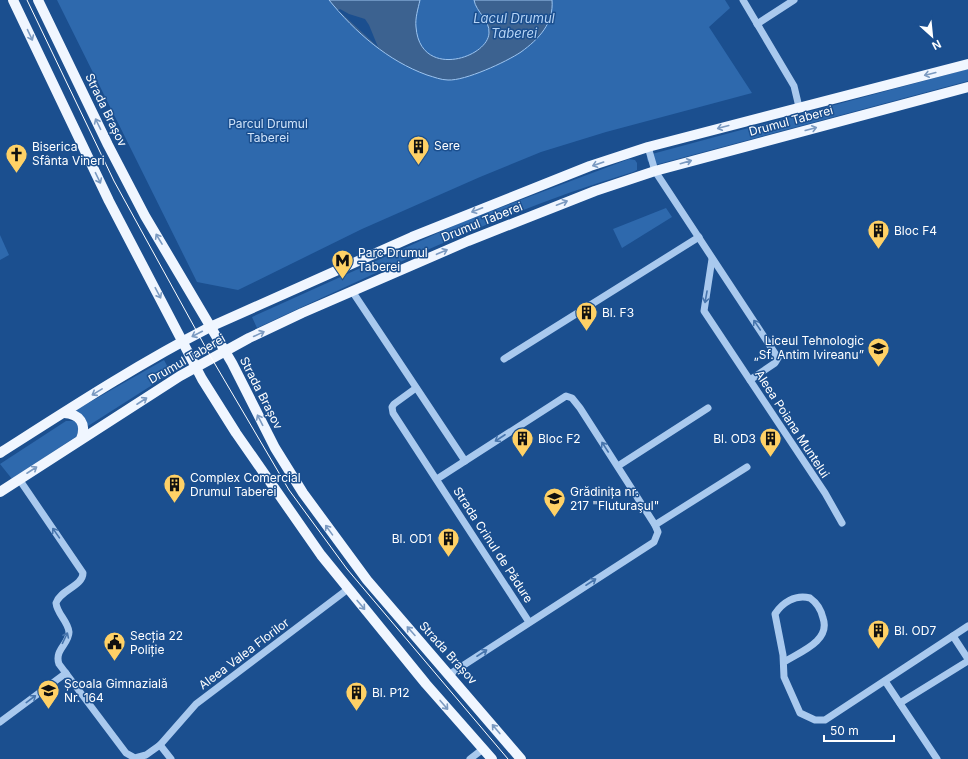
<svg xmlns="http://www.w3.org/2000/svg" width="968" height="759" viewBox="0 0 968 759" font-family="Inter,sans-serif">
<rect width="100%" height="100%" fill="#1b4f8f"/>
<g fill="#2e69ad">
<path d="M 57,0 L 725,0 L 730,8 L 709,27 L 752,93 L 606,132 L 541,152 L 480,177 L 362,229 L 238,290 L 197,282 Z"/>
<path d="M 968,69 L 968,81 L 655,165 L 652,166 L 647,160 L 647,157 L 652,154 Z"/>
<path d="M 629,159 L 635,160 L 637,163 L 637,170 L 633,172 C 503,211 380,271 257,328 L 252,317 L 460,223 Z"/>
<path d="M 666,208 L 672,217 L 622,248 L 613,229 Z"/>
<path d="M 0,235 L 9,255 L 0,260 Z"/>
<path d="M 164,360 L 171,373 L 88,426 L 85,418 L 76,410 Z"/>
<path d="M 66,421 L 76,421 L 79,425 L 77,436 L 12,479 L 0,464 Z"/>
</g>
<path fill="#3c6290" stroke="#9cc4f0" d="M 329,0 L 420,0 C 418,9 415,18 416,27 C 420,80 488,58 489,33 C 490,20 476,12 474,0 L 552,0 C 554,23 539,39 521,52 C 506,62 465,81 448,80 C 441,80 434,77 427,75 C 388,61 355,32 329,0 Z"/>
<path fill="#1b4f8f" d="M 340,9 L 349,14 L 365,19 L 369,25 L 378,47 L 338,10 Z"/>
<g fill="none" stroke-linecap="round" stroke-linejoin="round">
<g stroke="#a9c9ee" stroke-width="7">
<path d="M 743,0 L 794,86 L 799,107"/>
<path d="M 757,24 L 794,0"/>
<path d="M 648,147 L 655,171 L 778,358 L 775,363 L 750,380"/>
<path d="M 712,259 L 704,311 L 825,493 L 842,523"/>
<path d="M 352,291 L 465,461"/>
<path d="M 504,359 L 699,237"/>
<path d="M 416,388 L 394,404 L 392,407 L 393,413 L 529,622"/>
<path d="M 618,466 L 708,408"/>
<path d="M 19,479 L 83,573 C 83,586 60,590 56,603 C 57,614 68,621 69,632 C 69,644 54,650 59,664 L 126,753 L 135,758 L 146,755 L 160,745 L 196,704 L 348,589"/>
<path d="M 437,479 L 566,396 L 572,398 L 580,408 L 655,525 L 658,532 L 654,542 L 450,674"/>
<path d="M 655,525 L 747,467"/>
<path d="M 953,636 L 968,659"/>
<path d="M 784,662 C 800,652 831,641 823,618 C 821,609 817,603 810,598 C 795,594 782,603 775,614 L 783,655 L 784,677 L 800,713 L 815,720 L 825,720 L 968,626"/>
<path d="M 885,681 L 937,759"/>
<path d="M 900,703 L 968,661"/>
<path d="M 0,722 L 66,673"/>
<path d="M 160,745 L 171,759"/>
<path d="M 470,759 L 483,749"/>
</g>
<g stroke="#f0f6ff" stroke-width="10">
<path d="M 13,0 L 109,201 L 202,379 L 236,433 L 321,555 L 426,684 L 492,759"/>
<path d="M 38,0 L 108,145 L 145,216 L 232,363 L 275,448 L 303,493 L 367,580 L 521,759"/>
<path d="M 64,413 C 80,414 87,424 81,439"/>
<path d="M 0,453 C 69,409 138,364 210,327 L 412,237 L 590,166 L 648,147 L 968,64"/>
<path d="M 0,492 L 180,376 L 249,338 L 302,313 L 468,241 L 595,191 L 655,171 L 968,87"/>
</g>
<path stroke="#fff" stroke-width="1" d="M 27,0 L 114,181 L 212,359 L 289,490 L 347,569 L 508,759"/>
</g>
<defs><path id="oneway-shaft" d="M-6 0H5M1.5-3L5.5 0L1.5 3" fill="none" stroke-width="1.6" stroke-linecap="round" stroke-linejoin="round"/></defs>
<g stroke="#7b9ac1">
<use href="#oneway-shaft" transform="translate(30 35) rotate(65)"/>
<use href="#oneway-shaft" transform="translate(930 74) rotate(166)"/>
<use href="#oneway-shaft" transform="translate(98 124) rotate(-116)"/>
<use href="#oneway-shaft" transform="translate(723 127) rotate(165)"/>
<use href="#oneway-shaft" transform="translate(811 129) rotate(-15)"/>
<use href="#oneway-shaft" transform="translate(686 162) rotate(-16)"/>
<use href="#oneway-shaft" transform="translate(598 164) rotate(161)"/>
<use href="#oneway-shaft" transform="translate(98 178) rotate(64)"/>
<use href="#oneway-shaft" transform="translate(562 203) rotate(-21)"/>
<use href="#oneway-shaft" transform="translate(477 210) rotate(159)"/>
<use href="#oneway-shaft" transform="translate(159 239) rotate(-121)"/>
<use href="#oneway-shaft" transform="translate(442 252) rotate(-23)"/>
<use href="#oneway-shaft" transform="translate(158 293) rotate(62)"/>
<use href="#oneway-shaft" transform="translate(197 334) rotate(153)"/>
<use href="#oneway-shaft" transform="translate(259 334) rotate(-25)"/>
<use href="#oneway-shaft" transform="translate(97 392) rotate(149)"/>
<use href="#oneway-shaft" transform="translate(142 401) rotate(-33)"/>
<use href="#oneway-shaft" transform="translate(260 420) rotate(-117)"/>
<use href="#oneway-shaft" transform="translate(32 470) rotate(-33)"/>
<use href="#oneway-shaft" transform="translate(329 530) rotate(-126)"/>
<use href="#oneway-shaft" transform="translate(361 605) rotate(50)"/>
<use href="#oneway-shaft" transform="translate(411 631) rotate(-132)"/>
<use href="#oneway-shaft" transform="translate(444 705) rotate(49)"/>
<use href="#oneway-shaft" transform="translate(496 729) rotate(-130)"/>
</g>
<g stroke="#4674ac">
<use href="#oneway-shaft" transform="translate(706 297) rotate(100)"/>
<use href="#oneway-shaft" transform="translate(757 325) rotate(-124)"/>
<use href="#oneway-shaft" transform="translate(500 438) rotate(147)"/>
<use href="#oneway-shaft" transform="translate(605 447) rotate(-123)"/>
<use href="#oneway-shaft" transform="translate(56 533) rotate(-125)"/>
<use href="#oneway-shaft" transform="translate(591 582) rotate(-33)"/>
<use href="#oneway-shaft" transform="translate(65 638) rotate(-64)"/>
<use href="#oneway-shaft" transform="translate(482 653) rotate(-33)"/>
<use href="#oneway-shaft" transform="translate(31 699) rotate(-37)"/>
</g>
<defs>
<symbol id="building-pin" viewBox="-11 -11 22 30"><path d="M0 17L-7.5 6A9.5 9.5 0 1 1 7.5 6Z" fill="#ffd166" stroke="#1b4f8f"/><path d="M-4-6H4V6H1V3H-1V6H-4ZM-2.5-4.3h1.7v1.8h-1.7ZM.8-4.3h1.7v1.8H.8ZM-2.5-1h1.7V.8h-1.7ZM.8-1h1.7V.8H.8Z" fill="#111"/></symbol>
<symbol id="church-pin" viewBox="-11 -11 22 30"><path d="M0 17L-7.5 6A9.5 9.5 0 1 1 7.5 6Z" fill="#ffd166" stroke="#1b4f8f"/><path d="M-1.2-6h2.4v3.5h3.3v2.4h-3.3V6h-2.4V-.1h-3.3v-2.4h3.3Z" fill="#111"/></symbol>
<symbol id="metro-pin" viewBox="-11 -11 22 30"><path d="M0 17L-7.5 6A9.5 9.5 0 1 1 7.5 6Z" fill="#ffd166" stroke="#1b4f8f"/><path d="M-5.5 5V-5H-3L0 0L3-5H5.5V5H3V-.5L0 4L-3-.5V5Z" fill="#111"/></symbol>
<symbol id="school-pin" viewBox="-11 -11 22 30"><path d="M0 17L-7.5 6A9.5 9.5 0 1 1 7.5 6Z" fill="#ffd166" stroke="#1b4f8f"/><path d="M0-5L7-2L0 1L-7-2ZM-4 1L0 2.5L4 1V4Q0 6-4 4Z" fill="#111"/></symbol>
<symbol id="civic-pin" viewBox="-11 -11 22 30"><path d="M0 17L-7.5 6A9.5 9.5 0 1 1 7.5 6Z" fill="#ffd166" stroke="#1b4f8f"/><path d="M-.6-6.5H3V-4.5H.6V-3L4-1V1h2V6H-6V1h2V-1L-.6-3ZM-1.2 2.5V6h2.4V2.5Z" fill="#111"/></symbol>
</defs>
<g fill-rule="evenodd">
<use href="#building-pin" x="406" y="134" width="25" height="34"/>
<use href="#church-pin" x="4" y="142" width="25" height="34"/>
<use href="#building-pin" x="866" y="218" width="25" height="34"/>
<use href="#metro-pin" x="330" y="248" width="25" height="34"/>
<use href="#building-pin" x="574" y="300" width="25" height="34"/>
<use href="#school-pin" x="866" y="336" width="25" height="34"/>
<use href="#building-pin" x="510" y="426" width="25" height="34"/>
<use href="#building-pin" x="758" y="426" width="25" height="34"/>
<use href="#building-pin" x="162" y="472" width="25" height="34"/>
<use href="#school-pin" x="542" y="486" width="25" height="34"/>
<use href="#building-pin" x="436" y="526" width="25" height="34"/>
<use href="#building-pin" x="866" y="618" width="25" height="34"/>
<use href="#civic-pin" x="102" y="630" width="25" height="34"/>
<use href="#school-pin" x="36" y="678" width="25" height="34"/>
<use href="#building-pin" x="344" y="680" width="25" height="34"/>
</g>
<g text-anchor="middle" stroke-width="3" stroke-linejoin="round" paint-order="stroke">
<g font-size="12" fill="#fff" stroke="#1b4f8f">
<text transform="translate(106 110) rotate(64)" y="4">Strada Brașov</text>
<text transform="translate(791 121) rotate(-15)" y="4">Drumul Taberei</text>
<text transform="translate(482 222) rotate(-22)" y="4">Drumul Taberei</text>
<text transform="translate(187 359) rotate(-30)" y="4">Drumul Taberei</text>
<text transform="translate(261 393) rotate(63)" y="4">Strada Brașov</text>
<text transform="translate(792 424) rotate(57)" y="4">Aleea Poiana Muntelui</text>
<text transform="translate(493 545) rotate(57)" y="4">Strada Crinul de Pădure</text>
<text transform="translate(448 653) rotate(48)" y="4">Strada Brașov</text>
<text transform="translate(244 654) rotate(-37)" y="4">Aleea Valea Florilor</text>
</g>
<g font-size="12" fill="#cfe3fa" stroke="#1b4f8f">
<text x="268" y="128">Parcul Drumul<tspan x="268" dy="14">Taberei</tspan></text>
</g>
<g font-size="12" fill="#fff" stroke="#1b4f8f" text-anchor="start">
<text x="434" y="150">Sere</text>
<text x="32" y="151">Biserica<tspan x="32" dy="14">Sfânta Vineri</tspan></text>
<text x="894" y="235">Bloc F4</text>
<text x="358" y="257">Parc Drumul<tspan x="358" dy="14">Taberei</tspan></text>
<text x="602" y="317">Bl. F3</text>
<text x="864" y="345" text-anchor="end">Liceul Tehnologic<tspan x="864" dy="14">„Sf. Antim Ivireanu”</tspan></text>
<text x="538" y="443">Bloc F2</text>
<text x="756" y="443" text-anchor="end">Bl. OD3</text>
<text x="190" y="482">Complex Comercial<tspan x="190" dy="14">Drumul Taberei</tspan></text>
<text x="570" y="496">Grădinița nr.<tspan x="570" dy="14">217 "Fluturaşul"</tspan></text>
<text x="432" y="543" text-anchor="end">Bl. OD1</text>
<text x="894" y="635">Bl. OD7</text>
<text x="130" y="640">Secția 22<tspan x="130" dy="14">Poliție</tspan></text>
<text x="64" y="688">Școala Gimnazială<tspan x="64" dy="14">Nr. 164</tspan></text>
<text x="372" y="697">Bl. P12</text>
</g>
<g font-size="13" font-style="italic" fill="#b5d3f5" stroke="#1b4f8f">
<text x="514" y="23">Lacul Drumul<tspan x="514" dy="15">Taberei</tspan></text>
</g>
</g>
<g transform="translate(932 36) rotate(153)" stroke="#1b4f8f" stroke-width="3" paint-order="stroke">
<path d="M0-3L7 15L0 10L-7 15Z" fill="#ffffff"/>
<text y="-6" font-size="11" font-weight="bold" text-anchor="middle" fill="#ffffff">N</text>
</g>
<path d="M824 735v6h70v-6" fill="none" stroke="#ffffff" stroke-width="2"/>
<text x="830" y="735" font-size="12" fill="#ffffff" stroke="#1b4f8f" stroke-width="3" paint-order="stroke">50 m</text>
</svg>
